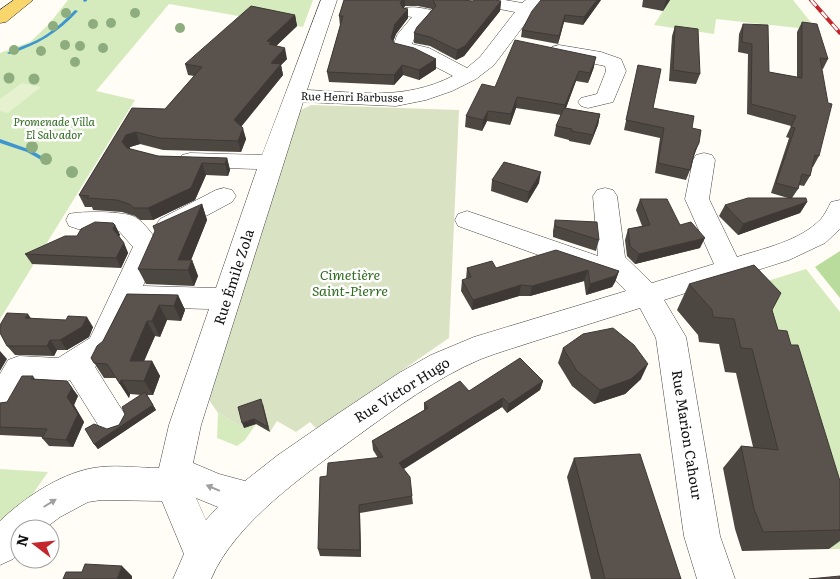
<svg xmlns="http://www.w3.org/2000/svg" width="840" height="579" viewBox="0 0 840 579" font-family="Literata,serif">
<rect width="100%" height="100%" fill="#fffdf5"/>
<g fill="#d5ebbd">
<path d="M 68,0 L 313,0 L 303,27 L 169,4 L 96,91 L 135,100 L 0,319 L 0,53 L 30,42 L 49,24 Z"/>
<path d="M 670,0 L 793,0 L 817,30 L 716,19 L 714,34 L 654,25 Z"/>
<path d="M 806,269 L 840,312 L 840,549 L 829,549 L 739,290 Z"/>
<path d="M 218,413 L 244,428 L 256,424 L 245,440 L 237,446 L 217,438 Z"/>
<path d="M 0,469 L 48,472 L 30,498 L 0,527 Z"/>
</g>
<path fill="#b9dc9c" d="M 840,251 L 840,298 L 815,267 Z"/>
<path fill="#d9e3c4" d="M 311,105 L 459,110 L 449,338 L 317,429 L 310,422 L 296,432 L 277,421 L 270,432 L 256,424 L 244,428 L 218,413 L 207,397 L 299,111 Z"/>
<path fill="#e6f2cf" d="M 22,83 L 41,87 L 8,113 L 0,111 L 0,99 Z"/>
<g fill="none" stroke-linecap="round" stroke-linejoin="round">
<g fill="#3f96cf" fill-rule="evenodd">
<path d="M 83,0 L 87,0 L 87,1 L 84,2 Z"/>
<path d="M 75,10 L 78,11 C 59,32 36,46 9,54 L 7,53 C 16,48 27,45 37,40 C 51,33 63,22 75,10 Z"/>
<path d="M 0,139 L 31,150 L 48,160 L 45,162 L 43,161 L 27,152 L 0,143 Z"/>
</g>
<defs>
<g id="minor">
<path d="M 321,0 L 337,0 L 307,90 C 361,92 403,101 453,76 L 415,56 L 395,51 L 393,47 L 397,35 L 412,17 L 405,16 L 402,12 L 405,8 C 414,6 422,8 431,10 L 434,14 L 415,36 L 412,44 L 429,48 L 467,68 L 480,57 L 515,12 L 473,4 L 471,0 L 505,0 L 522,3 L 526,0 L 543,0 L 494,65 L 476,79 L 452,91 L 426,100 L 396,106 L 303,102 L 201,425 L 193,463 L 219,474 L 245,481 L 278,455 L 339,413 L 399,373 L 431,355 L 474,337 L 626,291 L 601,265 L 598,270 L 589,273 L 580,270 L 458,226 L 455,220 L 458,214 L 467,211 L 476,214 L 598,256 L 593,196 L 597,190 L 605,188 L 613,190 L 617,196 L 625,257 L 652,283 L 714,264 L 685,199 L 693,160 L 696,155 L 704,153 L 712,155 L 715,160 L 709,199 L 737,257 C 765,248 800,241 821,219 C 825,214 828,208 831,202 L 840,200 L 840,229 L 825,243 L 789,260 L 664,300 L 686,337 L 720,536 L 735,579 L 697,579 L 684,536 L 656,338 L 640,308 C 605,319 570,330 535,341 C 517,347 499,352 481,359 C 436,378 396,408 356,437 C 307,473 235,522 211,579 L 173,579 L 184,554 L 162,501 L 101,500 L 88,502 L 60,517 L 44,529 L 20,529 L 20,552 L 13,559 L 0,565 L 0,521 C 25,497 65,470 101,467 C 119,465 140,468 159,468 L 169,425 L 209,309 L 134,307 L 111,355 L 95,367 L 127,418 L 122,428 L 111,432 L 100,428 L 70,380 L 60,384 L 28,382 L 13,409 L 0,412 L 0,374 L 8,360 L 19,356 L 58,358 L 90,338 L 133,247 L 119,231 L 78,229 L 69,226 L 66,220 L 69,214 C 80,211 125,211 135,217 C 144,222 155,237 160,246 L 143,286 L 216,288 L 257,169 L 190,167 L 182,165 L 179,160 L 182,155 L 190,153 L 262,155 ZM 196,498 L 218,507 L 206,520 Z"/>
<path d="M 559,45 L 601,52 L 621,59 L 626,71 L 613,102 L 588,108 L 581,106 L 578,102 L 581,98 L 597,94 L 606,71 L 605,66 L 552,55 L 550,51 L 552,47 Z"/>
<path d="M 224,188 L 232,190 L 236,196 L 232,202 L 178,231 L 169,234 L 160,231 L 156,225 L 160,219 L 216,190 Z"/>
</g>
<path id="major" d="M 14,0 L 33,0 L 6,22 L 0,23 L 0,10 Z"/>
</defs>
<use href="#minor" stroke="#444" stroke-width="1"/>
<use href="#major" stroke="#222" stroke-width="1"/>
<use href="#minor" fill="#fff" fill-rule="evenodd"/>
<use href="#major" fill="#f9d66b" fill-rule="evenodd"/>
<defs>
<path id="rail" d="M 811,0 L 840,33"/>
</defs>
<use href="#rail" stroke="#c4262e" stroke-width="4"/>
<use href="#rail" stroke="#fff" stroke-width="2.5" stroke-dasharray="8" stroke-linecap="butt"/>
</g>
<g fill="#8dad7f">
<circle cx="66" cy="13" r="5"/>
<circle cx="135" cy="13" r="5"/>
<circle cx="111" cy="23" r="5"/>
<circle cx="93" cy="24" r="5"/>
<circle cx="53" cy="26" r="5"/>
<circle cx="180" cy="28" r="5"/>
<circle cx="65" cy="45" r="5"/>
<circle cx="80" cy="46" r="5"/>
<circle cx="103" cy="48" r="5"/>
<circle cx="14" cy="50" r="5"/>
<circle cx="41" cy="51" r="5"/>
<circle cx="75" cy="62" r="5"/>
<circle cx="9" cy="78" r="5.5"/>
<circle cx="34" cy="79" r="5.5"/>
<circle cx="32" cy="147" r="6"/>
<circle cx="46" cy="159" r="6"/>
<circle cx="72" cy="172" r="6"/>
</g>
<g fill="#4d4742">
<path d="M 344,0 L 463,0 L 472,1 L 501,1 L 500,11 L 464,56 L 456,60 L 430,46 L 414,43 L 414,33 L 432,9 L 418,6 L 405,6 L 404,8 L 408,18 L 396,34 L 393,41 L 394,43 L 436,59 L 436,69 L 419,80 L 403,75 L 394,85 L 329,82 L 327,72 L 340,26 L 339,16 Z"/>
<path d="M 601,0 L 583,25 L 564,22 L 558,44 L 521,37 L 522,30 Z"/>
<path d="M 643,0 L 670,0 L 663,11 L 642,7 Z"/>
<path d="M 295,15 L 297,26 L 276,46 L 287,59 L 281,65 L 283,75 L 241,126 L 246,139 L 241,152 L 163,150 L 140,144 L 130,147 L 130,149 L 158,156 L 227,158 L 230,170 L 228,176 L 206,175 L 195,200 L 153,220 L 140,220 L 135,216 L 122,212 L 93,210 L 92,207 L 85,207 L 79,195 L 132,108 L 165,109 L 194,76 L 188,75 L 185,64 Z"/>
<path d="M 802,22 L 828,59 L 823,69 L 822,69 L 819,156 L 813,167 L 812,167 L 810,176 L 804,186 L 799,185 L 798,189 L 792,198 L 807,202 L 800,213 L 738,235 L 719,216 L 725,205 L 788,198 L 771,193 L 789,138 L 786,137 L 791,126 L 747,114 L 748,54 L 738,52 L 739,34 L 743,24 L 769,72 L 797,77 L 797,32 Z"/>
<path d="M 675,26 L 700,74 L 696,84 L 669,81 L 672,36 Z"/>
<path d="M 638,65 L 653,108 L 692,128 L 699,143 L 694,156 L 690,170 L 686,180 L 655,173 L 660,138 L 624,130 Z"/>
<path d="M 594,67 L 588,83 L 576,81 L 566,108 L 600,114 L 598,125 L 590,145 L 569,141 L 569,140 L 554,136 L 556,126 L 561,115 L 516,108 L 510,125 L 487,121 L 482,131 L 465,127 L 466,116 L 495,87 Z"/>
<path d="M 492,180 L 539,183 L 527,203 L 491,191 Z"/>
<path d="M 640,199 L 680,225 L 700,248 L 635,264 L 627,256 L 625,240 L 628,229 L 642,226 L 636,210 Z"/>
<path d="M 202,204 L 207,220 L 191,260 L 192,260 L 198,276 L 194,286 L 146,284 L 138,269 Z"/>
<path d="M 555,220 L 599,240 L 596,251 L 553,237 L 553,231 Z"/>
<path d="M 115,225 L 120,235 L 119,236 L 124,243 L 128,253 L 121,268 L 32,264 L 25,254 L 77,236 Z"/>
<path d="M 467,268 L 496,268 L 619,271 L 615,282 L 612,287 L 586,295 L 584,281 L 530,296 L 519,296 L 472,310 L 461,291 L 462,280 L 466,279 Z"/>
<path d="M 689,284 L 772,310 L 778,330 L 791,345 L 840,481 L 840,541 L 829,549 L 742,551 L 735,529 L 723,468 L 741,446 L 753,447 L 736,373 L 725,372 L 719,344 L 699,342 L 698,335 L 677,310 Z"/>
<path d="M 127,294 L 178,295 L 185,310 L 181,321 L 167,320 L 160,337 L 155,336 L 144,361 L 152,361 L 160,376 L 153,395 L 147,395 L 156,410 L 98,449 L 94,444 L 107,429 L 119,425 L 141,395 L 130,394 L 129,398 L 116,378 L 104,378 L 91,358 L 103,341 Z"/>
<path d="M 31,319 L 93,327 L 89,337 L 67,350 L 57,350 L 54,356 L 15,355 L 7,346 Z"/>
<path d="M 563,348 L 641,379 L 625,394 L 594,404 L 572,386 L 558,363 Z"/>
<path d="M 33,376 L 35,379 L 67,381 L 78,396 L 74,405 L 84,422 L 73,447 L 49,446 L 42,438 L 43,437 L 0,435 L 0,403 L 7,402 Z"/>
<path d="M 543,381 L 540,390 L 507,413 L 502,407 L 404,469 L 412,496 L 413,504 L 360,513 L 361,557 L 320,556 L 318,549 L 327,476 L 378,458 L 373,450 L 372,441 L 424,410 L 424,403 L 469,391 Z"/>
<path d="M 263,404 L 270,432 L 256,424 L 244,428 Z"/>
<path d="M 574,458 L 681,579 L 591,579 L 567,477 Z"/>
</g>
<g fill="#3f3936">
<path d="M 402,0 L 405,0 L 405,6 L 400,12 L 400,3 Z"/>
<path d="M 597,0 L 601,0 L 583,25 L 584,17 Z"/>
<path d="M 666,0 L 670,0 L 663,11 Z"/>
<path d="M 501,1 L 500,11 L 464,56 L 456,60 L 457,50 Z"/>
<path d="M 408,9 L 408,18 L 396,34 L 391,48 L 391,38 L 395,24 Z"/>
<path d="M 295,15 L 297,26 L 273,49 L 267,41 Z"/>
<path d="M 565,15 L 564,22 L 558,44 L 559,36 Z"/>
<path d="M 285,48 L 287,59 L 281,65 L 283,75 L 237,132 L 234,120 L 271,63 Z"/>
<path d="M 596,57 L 594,67 L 588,83 L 590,73 Z"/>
<path d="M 436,59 L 436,69 L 419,80 L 419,70 Z"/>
<path d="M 402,65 L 403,75 L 394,85 L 394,75 Z"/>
<path d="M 579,71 L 576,81 L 563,116 L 565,105 Z"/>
<path d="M 517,97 L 516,108 L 510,125 L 511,114 Z"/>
<path d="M 488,111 L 487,121 L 482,131 L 483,120 Z"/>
<path d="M 600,114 L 598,125 L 590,145 L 593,135 Z"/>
<path d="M 243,128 L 246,139 L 241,152 L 238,141 Z"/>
<path d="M 136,132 L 140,144 L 130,147 L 127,154 L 122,142 L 126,135 Z"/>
<path d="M 227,158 L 230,170 L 228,176 L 225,164 Z"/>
<path d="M 202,163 L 206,175 L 195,200 L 153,220 L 148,208 Z"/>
<path d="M 541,172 L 539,183 L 527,203 L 529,192 Z"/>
<path d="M 807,202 L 800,213 L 738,235 L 743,224 Z"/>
<path d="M 202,204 L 207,220 L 187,270 L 178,260 Z"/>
<path d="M 115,225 L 120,235 L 118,238 L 113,229 Z"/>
<path d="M 705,238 L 700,248 L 635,264 L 639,254 Z"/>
<path d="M 124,243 L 128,253 L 121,268 L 116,258 Z"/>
<path d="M 192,260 L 198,276 L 194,286 L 188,270 Z"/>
<path d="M 588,270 L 584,281 L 530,296 L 532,286 Z"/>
<path d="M 619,271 L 615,282 L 612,287 L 586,295 L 590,284 Z"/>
<path d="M 521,285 L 519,296 L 472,310 L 473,300 Z"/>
<path d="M 178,295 L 185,310 L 181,321 L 174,306 Z"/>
<path d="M 159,305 L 167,320 L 160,337 L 152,321 Z"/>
<path d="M 28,314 L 35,324 L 25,318 Z"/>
<path d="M 87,317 L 93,327 L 89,337 L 67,350 L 60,340 Z"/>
<path d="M 147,321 L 155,336 L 138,375 L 130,361 Z"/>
<path d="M 50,340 L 57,350 L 54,356 L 47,346 Z"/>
<path d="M 0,351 L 7,359 L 0,371 Z"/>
<path d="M 152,361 L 160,376 L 153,395 L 144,381 Z"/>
<path d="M 648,364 L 641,379 L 625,394 L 594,404 L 600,390 Z"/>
<path d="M 121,380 L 130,394 L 129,398 L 120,384 Z"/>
<path d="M 67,381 L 78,396 L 74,405 L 84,422 L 73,447 L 66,440 Z"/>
<path d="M 543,381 L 540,390 L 507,413 L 509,404 Z"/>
<path d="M 503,398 L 502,407 L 400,471 L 399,463 Z"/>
<path d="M 153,405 L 156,410 L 98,449 L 94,444 Z"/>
<path d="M 254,419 L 256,424 L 244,428 L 242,423 Z"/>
<path d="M 359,505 L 360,513 L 361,557 L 360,550 Z"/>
<path d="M 122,566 L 132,576 L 132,579 L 117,579 Z"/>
</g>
<g fill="#5a524d" stroke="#3f3936">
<path d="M 344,0 L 402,0 L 400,3 L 403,8 L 408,9 L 395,24 L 391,38 L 394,43 L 414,48 L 436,59 L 419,70 L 402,65 L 394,75 L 327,72 L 343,16 L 339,16 Z"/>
<path d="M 433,0 L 463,0 L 472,1 L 476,0 L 494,0 L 501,1 L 465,46 L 457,50 L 430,37 L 414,33 L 417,27 L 436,6 Z"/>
<path d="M 541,0 L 597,0 L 584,17 L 565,15 L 559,36 L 522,30 L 532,11 Z"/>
<path d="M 251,6 L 295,15 L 267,41 L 271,42 L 269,44 L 285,48 L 271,63 L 281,64 L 234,120 L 243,128 L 238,141 L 159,138 L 136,132 L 126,135 L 122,142 L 127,148 L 158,156 L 227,158 L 225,164 L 202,163 L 191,188 L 148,208 L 134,208 L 129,204 L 117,200 L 87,198 L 89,196 L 79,195 L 132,108 L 165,109 L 202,67 L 185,64 Z"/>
<path d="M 802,22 L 817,24 L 828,59 L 820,58 L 828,103 L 832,104 L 819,156 L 815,155 L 810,176 L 802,174 L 798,189 L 776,183 L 795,128 L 791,127 L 796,116 L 751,104 L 752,44 L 742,42 L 743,24 L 768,25 L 769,72 L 802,78 Z"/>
<path d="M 675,26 L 698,29 L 700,74 L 673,70 Z"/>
<path d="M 515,40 L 596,57 L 590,73 L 579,71 L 565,105 L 517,97 L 511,114 L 488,111 L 483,120 L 466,116 L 482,84 L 495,87 Z"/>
<path d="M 638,65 L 661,69 L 653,108 L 694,116 L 692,128 L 701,130 L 699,143 L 695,150 L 690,170 L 658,163 L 664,128 L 626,120 Z"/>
<path d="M 564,108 L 600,114 L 593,135 L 571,131 L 572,129 L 556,126 Z"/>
<path d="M 504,162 L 541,172 L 529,192 L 492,180 Z"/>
<path d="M 748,198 L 806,198 L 807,202 L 743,224 L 725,205 Z"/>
<path d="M 640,199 L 667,199 L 680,225 L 691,222 L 705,238 L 639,254 L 630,246 L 628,229 L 650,225 Z"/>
<path d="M 202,204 L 178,260 L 192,260 L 188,270 L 138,269 L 155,231 L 153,226 Z"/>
<path d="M 555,220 L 597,222 L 599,240 L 555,226 Z"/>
<path d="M 95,222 L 113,223 L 115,225 L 113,229 L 124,243 L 116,258 L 25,254 L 65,236 L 77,236 L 81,229 Z"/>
<path d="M 556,250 L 619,271 L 615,276 L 590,284 L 588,270 L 532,286 L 521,285 L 473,300 L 462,280 L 471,277 L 467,268 L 492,261 L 496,268 Z"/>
<path d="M 754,265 L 781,293 L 772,310 L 778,330 L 787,331 L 791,345 L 798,345 L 840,481 L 840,530 L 763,532 L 754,509 L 741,446 L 778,450 L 752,349 L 741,348 L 734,319 L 713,317 L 712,310 L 689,284 Z"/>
<path d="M 127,294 L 178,295 L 174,306 L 159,305 L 152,321 L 147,321 L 130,361 L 152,361 L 144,381 L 121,380 L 120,384 L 107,364 L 94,363 L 91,358 L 97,346 L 103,341 Z"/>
<path d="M 7,313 L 28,314 L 25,318 L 66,320 L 68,316 L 87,317 L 82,327 L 60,340 L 50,340 L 47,346 L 7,346 L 0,333 L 0,325 Z"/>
<path d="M 613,328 L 634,345 L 648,364 L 631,379 L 600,390 L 577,371 L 563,348 L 583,334 Z"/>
<path d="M 520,358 L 543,381 L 509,404 L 503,398 L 399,463 L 410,477 L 412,496 L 359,505 L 360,550 L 318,549 L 320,477 L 327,476 L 328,463 L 383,457 L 372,441 L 428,408 L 424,403 L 460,381 L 469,391 Z"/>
<path d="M 22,376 L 33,376 L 31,379 L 67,381 L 72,388 L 67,397 L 78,414 L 66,440 L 42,438 L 47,429 L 0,427 L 0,403 L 7,402 Z"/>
<path d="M 145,392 L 153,405 L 94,444 L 85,429 L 94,424 L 107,429 L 119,425 L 125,414 L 122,407 Z"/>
<path d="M 261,399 L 268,427 L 254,419 L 242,423 L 238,407 Z"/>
<path d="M 640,454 L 681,579 L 605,579 L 574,458 Z"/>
<path d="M 85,564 L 122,566 L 117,579 L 63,579 L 66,572 L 82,572 Z"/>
<path d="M 840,576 L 840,579 L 809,579 Z"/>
</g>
<defs><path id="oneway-solid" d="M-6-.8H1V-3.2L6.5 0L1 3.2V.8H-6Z" transform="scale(1.25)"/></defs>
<g fill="#a0a0a0">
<use href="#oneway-solid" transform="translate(213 488) rotate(-157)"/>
<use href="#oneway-solid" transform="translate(50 503) rotate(-32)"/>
</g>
<g text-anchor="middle" stroke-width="5" stroke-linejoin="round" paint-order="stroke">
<g font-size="11" fill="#111" stroke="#fff">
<text transform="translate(352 97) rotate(1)" y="4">Rue Henri Barbusse</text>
</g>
<g font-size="11" font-style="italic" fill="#2f6b1f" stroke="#fff">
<text x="54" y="126">Promenade Villa<tspan x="54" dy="13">El Salvador</tspan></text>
</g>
<g font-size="14" font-style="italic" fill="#2f6b1f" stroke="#fff">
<text x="350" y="280">Cimetière<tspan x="350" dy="16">Saint-Pierre</tspan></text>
</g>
<g font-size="14" fill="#111" stroke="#fff">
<text transform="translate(234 277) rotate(-72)" y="5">Rue Émile Zola</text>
<text transform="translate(402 390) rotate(-32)" y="5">Rue Victor Hugo</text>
<text transform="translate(687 435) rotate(81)" y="5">Rue Marion Cahour</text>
</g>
</g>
<g transform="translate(35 544) rotate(286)"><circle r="24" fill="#ffffff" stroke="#a0a0a0"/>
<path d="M0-4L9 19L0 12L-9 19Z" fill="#c4262e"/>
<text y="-8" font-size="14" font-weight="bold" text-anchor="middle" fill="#111111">N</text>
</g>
</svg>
